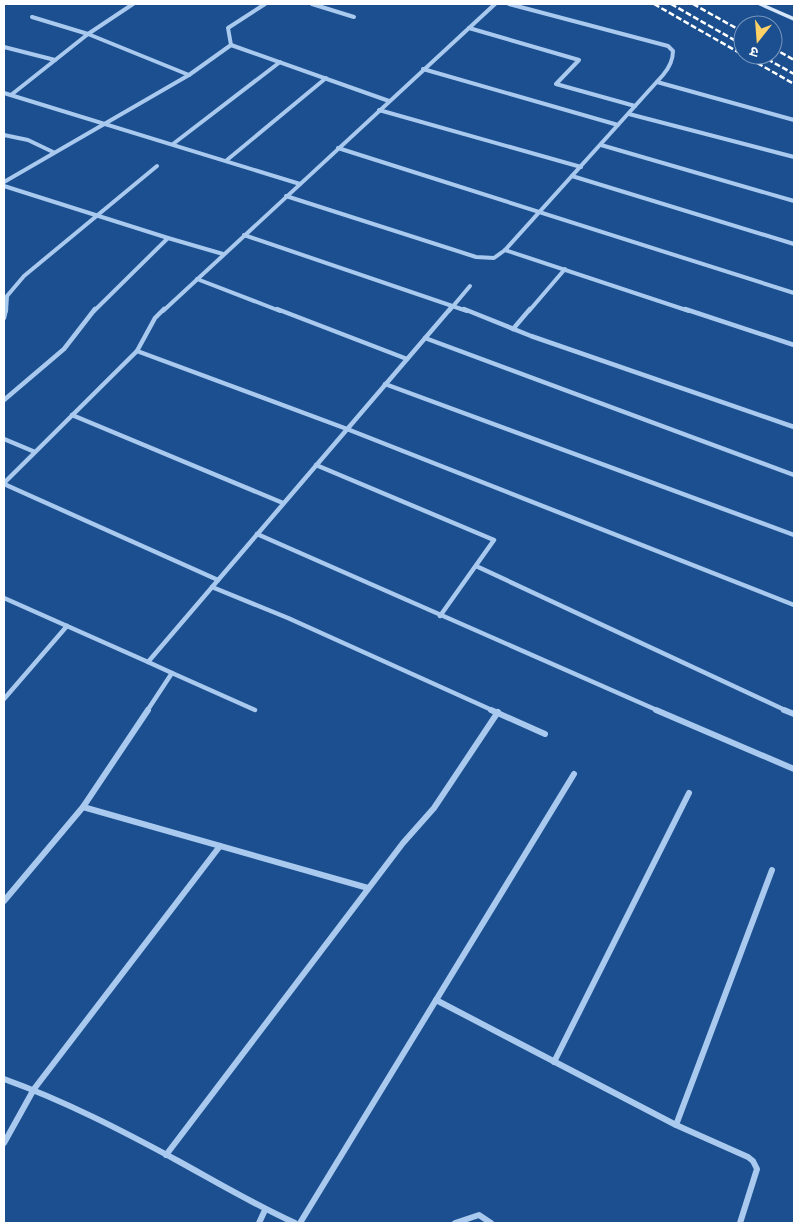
<svg xmlns="http://www.w3.org/2000/svg" width="798" height="1227" viewBox="0 0 798 1227" font-family="Signika,'Noto Sans Devanagari',sans-serif">
<rect width="100%" height="100%" fill="#1b4f8f"/>
<g fill="none" stroke-linecap="round" stroke-linejoin="round">
<g stroke="#a9c9ee" stroke-width="4">
<path d="M 312,4 L 354,17"/>
<path d="M 32,17 L 88,34 L 189,75"/>
<path d="M 469,28 L 579,60 L 556,84 L 635,106"/>
<path d="M 231,45 L 389,101"/>
<path d="M 4,47 L 55,60"/>
<path d="M 423,69 L 618,125"/>
<path d="M 657,82 L 794,120"/>
<path d="M 4,93 L 300,184"/>
<path d="M 11,95 L 88,34 L 133,4"/>
<path d="M 379,110 L 581,167"/>
<path d="M 629,114 L 794,157"/>
<path d="M 4,135 L 28,140 L 53,152"/>
<path d="M 173,144 L 280,62"/>
<path d="M 601,145 L 794,201"/>
<path d="M 338,148 L 794,293"/>
<path d="M 227,160 L 326,78"/>
<path d="M 572,176 L 794,244"/>
<path d="M 4,182 L 189,75 L 231,45 L 228,28 L 265,4"/>
<path d="M 4,186 L 168,238"/>
<path d="M 286,196 L 476,257 L 494,258 L 505,250 L 663,75 C 669,68 673,61 673,51 L 668,46 L 509,4"/>
<path d="M 244,235 L 467,311"/>
<path d="M 505,250 L 689,311"/>
<path d="M 197,279 L 280,311"/>
<path d="M 6,311 L 7,296 L 24,276 L 157,166"/>
<path d="M 94,311 L 168,238 L 223,254"/>
<path d="M 163,311 L 495,4"/>
<path d="M 449,311 L 470,286"/>
<path d="M 529,311 L 565,269"/>
</g>
<g stroke="#a9c9ee" stroke-width="4.5">
<path d="M 277,309 L 407,359"/>
<path d="M 464,309 L 531,336 L 794,427"/>
<path d="M 685,309 L 794,345"/>
<path d="M 4,318 L 6,309"/>
<path d="M 513,329 L 530,309"/>
<path d="M 425,338 L 794,475"/>
<path d="M 137,351 L 347,429 L 794,605"/>
<path d="M 385,384 L 794,535"/>
<path d="M 4,400 L 64,349 L 95,309"/>
<path d="M 72,415 L 283,503"/>
<path d="M 4,439 L 35,452"/>
<path d="M 316,465 L 494,540 L 440,616"/>
<path d="M 4,483 L 137,351 L 155,318 L 164,309"/>
<path d="M 4,484 L 218,580"/>
<path d="M 257,534 L 659,711"/>
<path d="M 476,566 L 787,711"/>
<path d="M 212,587 L 288,618 L 494,711"/>
<path d="M 4,598 L 148,662"/>
<path d="M 172,673 L 255,710"/>
<path d="M 4,699 L 67,626"/>
<path d="M 147,711 L 172,673 L 148,662 L 450,309"/>
</g>
<g stroke="#a9c9ee" stroke-width="6">
<path d="M 491,710 L 545,734"/>
<path d="M 656,710 L 794,769"/>
<path d="M 784,710 L 794,714"/>
<path d="M 83,807 L 368,888"/>
<path d="M 4,901 L 83,807 L 148,710"/>
<path d="M 436,1000 L 676,1125 L 748,1157 L 753,1161 L 757,1169 L 740,1223"/>
<path d="M 554,1062 L 689,793"/>
<path d="M 4,1079 C 65,1101 123,1131 180,1162 C 218,1183 255,1205 295,1223"/>
<path d="M 676,1125 L 772,870"/>
<path d="M 4,1143 L 34,1089 L 220,846"/>
<path d="M 166,1155 L 403,843 L 434,808 L 498,712"/>
<path d="M 259,1223 L 265,1210"/>
<path d="M 300,1223 L 574,774"/>
<path d="M 455,1223 L 479,1215 L 491,1223"/>
</g>
<path fill="#d6e6fa" fill-rule="evenodd" d="M 756,4 L 764,4 L 794,17 L 794,21 Z"/>
<g stroke="#fff" stroke-width="2.5" stroke-dasharray="6 2.5" stroke-linecap="butt">
<path d="M 654,4 L 794,84"/>
<path d="M 671,4 L 743,45"/>
<path d="M 693,4 L 743,32"/>
<path d="M 773,48 L 794,60"/>
<path d="M 760,55 L 794,74"/>
</g>
</g>
<rect width="798" height="1227" fill="none" stroke="#ffffff" stroke-width="10"/>
<g transform="translate(758 40) rotate(197)"><circle r="24" fill="#1b4f8f" stroke="#7695bc"/>
<path d="M0-4L9 19L0 12L-9 19Z" fill="#ffd166"/>
<text y="-8" font-size="14" font-weight="bold" text-anchor="middle" fill="#ffffff">उ</text>
</g>
</svg>
